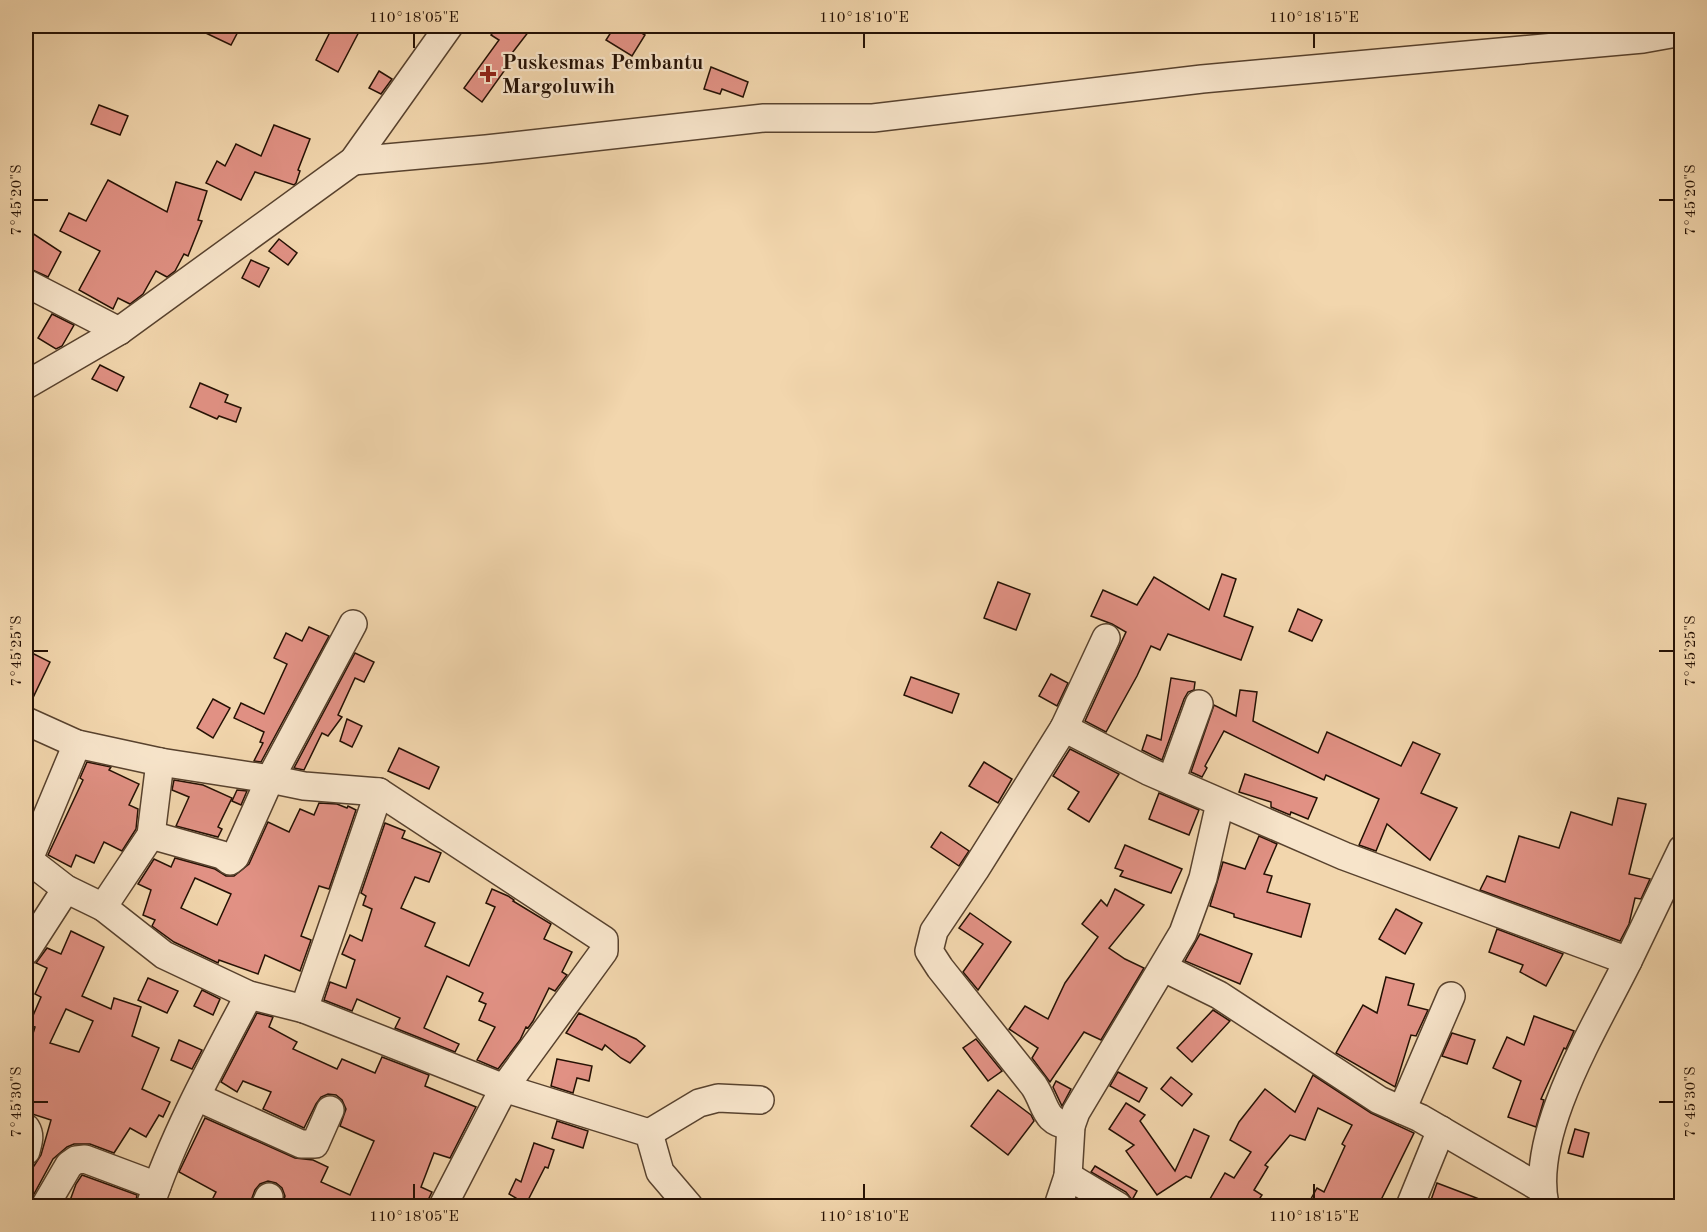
<svg xmlns="http://www.w3.org/2000/svg" width="1707" height="1232" viewBox="0 0 1707 1232" font-family="'Old Standard TT',serif">
<rect width="100%" height="100%" fill="#f2d6ad"/>
<filter id="stains"><feTurbulence type="fractalNoise" baseFrequency=".00333" numOctaves="4"/><feColorMatrix values="0 0 0 0 .2 0 0 0 0 .09 0 0 0 0 .02 0 0 0 .5 -.17"/></filter>
<radialGradient id="worn" r=".72"><stop offset=".6" stop-color="#630" stop-opacity="0"/><stop offset="1" stop-color="#630" stop-opacity=".3"/></radialGradient>
<g fill="#e19184" stroke="#251104" stroke-width="1.5" fill-rule="evenodd">
<path d="M 191,26 L 241,26 L 231,45 Z"/>
<path d="M 333,26 L 362,26 L 338,72 L 316,60 Z"/>
<path d="M 498,26 L 533,26 L 509,57 L 512,60 L 482,102 L 464,88 L 499,40 L 491,35 Z"/>
<path d="M 615,26 L 630,26 L 645,35 L 632,56 L 606,40 Z"/>
<path d="M 711,67 L 748,82 L 743,97 L 722,89 L 720,94 L 704,89 Z"/>
<path d="M 379,71 L 392,79 L 381,94 L 369,88 Z"/>
<path d="M 99,105 L 128,116 L 120,135 L 91,124 Z"/>
<path d="M 274,125 L 310,139 L 298,170 L 300,171 L 296,183 L 294,185 L 255,172 L 241,200 L 206,183 L 217,161 L 225,166 L 236,144 L 261,156 Z"/>
<path d="M 108,180 L 167,212 L 176,182 L 207,191 L 198,220 L 202,221 L 188,256 L 184,254 L 175,271 L 167,277 L 156,271 L 143,294 L 130,304 L 118,298 L 113,309 L 79,290 L 100,251 L 60,231 L 69,213 L 86,221 Z"/>
<path d="M 26,229 L 61,252 L 48,277 L 26,267 Z"/>
<path d="M 279,239 L 297,253 L 288,265 L 269,251 Z"/>
<path d="M 251,260 L 269,268 L 259,287 L 242,278 Z"/>
<path d="M 52,314 L 74,325 L 62,346 L 56,349 L 38,338 Z"/>
<path d="M 100,365 L 124,377 L 117,391 L 92,379 Z"/>
<path d="M 200,383 L 228,395 L 225,402 L 241,408 L 236,422 L 219,416 L 217,419 L 190,407 Z"/>
<path d="M 1222,574 L 1236,579 L 1224,616 L 1253,627 L 1241,660 L 1168,634 L 1160,650 L 1151,646 L 1137,676 L 1106,732 L 1085,721 L 1126,632 L 1112,624 L 1091,616 L 1103,590 L 1137,605 L 1154,577 L 1209,610 Z"/>
<path d="M 998,582 L 1030,594 L 1016,630 L 984,618 Z"/>
<path d="M 1298,609 L 1322,620 L 1312,641 L 1289,631 Z"/>
<path d="M 309,627 L 329,636 L 261,762 L 254,761 L 263,743 L 260,742 L 264,732 L 234,718 L 241,703 L 264,714 L 287,664 L 274,658 L 286,633 L 302,641 Z"/>
<path d="M 26,650 L 50,662 L 29,706 L 26,705 Z"/>
<path d="M 355,653 L 374,662 L 364,682 L 355,678 L 338,715 L 342,717 L 328,736 L 322,733 L 304,770 L 294,768 Z"/>
<path d="M 1051,674 L 1068,683 L 1057,706 L 1039,696 Z"/>
<path d="M 911,677 L 959,694 L 952,713 L 904,695 Z"/>
<path d="M 1171,678 L 1195,682 L 1194,690 L 1188,692 L 1184,699 L 1162,760 L 1142,750 L 1147,735 L 1161,740 Z"/>
<path d="M 1240,690 L 1257,692 L 1253,721 L 1318,753 L 1327,732 L 1401,766 L 1413,742 L 1440,754 L 1421,793 L 1457,808 L 1430,860 L 1387,824 L 1376,851 L 1359,845 L 1379,799 L 1326,775 L 1324,780 L 1224,731 L 1205,766 L 1207,768 L 1202,777 L 1191,772 L 1214,705 L 1236,716 Z"/>
<path d="M 213,699 L 230,708 L 213,738 L 197,728 Z"/>
<path d="M 347,719 L 362,726 L 352,747 L 340,741 Z"/>
<path d="M 399,748 L 439,767 L 429,789 L 388,771 Z"/>
<path d="M 1070,749 L 1119,774 L 1089,822 L 1068,809 L 1079,792 L 1053,776 Z"/>
<path d="M 87,762 L 111,767 L 109,770 L 139,784 L 129,805 L 138,809 L 136,829 L 122,851 L 104,842 L 94,863 L 76,855 L 71,867 L 48,855 L 83,780 L 80,778 Z"/>
<path d="M 984,762 L 1012,779 L 998,803 L 969,786 Z"/>
<path d="M 1245,774 L 1317,798 L 1308,819 L 1291,812 L 1290,815 L 1271,807 L 1271,802 L 1239,792 Z"/>
<path d="M 174,780 L 203,785 L 232,798 L 218,827 L 222,829 L 218,837 L 176,826 L 189,797 L 172,790 Z"/>
<path d="M 237,790 L 247,791 L 241,805 L 232,801 Z"/>
<path d="M 1159,793 L 1199,810 L 1189,835 L 1149,819 Z"/>
<path d="M 1618,798 L 1646,804 L 1629,874 L 1650,879 L 1641,899 L 1635,898 L 1629,924 L 1620,941 L 1480,890 L 1487,876 L 1505,882 L 1519,836 L 1559,848 L 1571,812 L 1612,825 Z"/>
<path d="M 319,803 L 337,804 L 347,808 L 348,806 L 356,810 L 329,889 L 319,886 L 301,936 L 311,940 L 300,971 L 265,955 L 258,974 L 219,960 L 218,963 L 174,942 L 152,926 L 155,920 L 143,915 L 151,890 L 138,884 L 154,859 L 171,867 L 175,858 L 215,869 L 226,876 L 234,876 L 249,864 L 268,822 L 289,832 L 300,809 L 314,815 ZM 195,878 L 231,894 L 217,925 L 181,908 Z"/>
<path d="M 385,823 L 405,831 L 402,838 L 441,853 L 429,882 L 415,877 L 401,908 L 435,923 L 425,946 L 469,966 L 495,907 L 486,903 L 492,889 L 508,896 L 514,900 L 513,901 L 551,924 L 544,939 L 572,952 L 562,972 L 567,975 L 555,991 L 549,988 L 533,1021 L 528,1028 L 526,1027 L 520,1040 L 498,1069 L 477,1060 L 495,1027 L 479,1020 L 486,1004 L 479,1001 L 483,993 L 447,976 L 424,1028 L 459,1044 L 455,1052 L 395,1028 L 400,1018 L 357,999 L 352,1011 L 324,1000 L 330,982 L 346,988 L 355,960 L 342,954 L 350,935 L 362,941 L 372,909 L 363,905 L 366,896 L 361,893 Z"/>
<path d="M 941,832 L 969,851 L 959,866 L 931,847 Z"/>
<path d="M 1259,836 L 1277,844 L 1264,874 L 1272,876 L 1267,892 L 1310,904 L 1301,937 L 1234,917 L 1234,914 L 1210,906 L 1223,862 L 1245,869 Z"/>
<path d="M 1125,845 L 1182,869 L 1171,893 L 1120,876 L 1123,871 L 1115,868 Z"/>
<path d="M 1115,889 L 1144,905 L 1109,948 L 1125,959 L 1144,968 L 1101,1040 L 1084,1032 L 1050,1082 L 1032,1058 L 1038,1048 L 1009,1029 L 1025,1006 L 1048,1019 L 1065,983 L 1098,937 L 1082,924 L 1101,900 L 1107,906 Z"/>
<path d="M 1396,909 L 1422,923 L 1405,954 L 1379,939 Z"/>
<path d="M 970,913 L 1011,942 L 978,990 L 963,972 L 983,944 L 959,928 Z"/>
<path d="M 1497,929 L 1563,954 L 1546,986 L 1520,972 L 1523,965 L 1489,952 Z"/>
<path d="M 71,931 L 104,947 L 82,996 L 111,1009 L 114,998 L 141,1007 L 132,1036 L 159,1048 L 142,1089 L 170,1102 L 163,1117 L 159,1115 L 146,1137 L 130,1128 L 114,1153 L 90,1144 L 74,1144 L 67,1147 L 53,1159 L 34,1194 L 26,1190 L 26,1174 L 29,1166 L 34,1166 L 41,1155 L 51,1120 L 26,1112 L 26,1057 L 35,1027 L 29,1025 L 41,997 L 35,994 L 47,968 L 36,963 L 47,948 L 61,954 ZM 66,1009 L 93,1021 L 79,1052 L 50,1043 Z"/>
<path d="M 1200,934 L 1252,954 L 1240,984 L 1185,961 Z"/>
<path d="M 1386,977 L 1414,984 L 1408,1005 L 1428,1010 L 1416,1036 L 1411,1035 L 1395,1087 L 1336,1053 L 1363,1005 L 1377,1013 Z"/>
<path d="M 148,978 L 178,991 L 167,1013 L 138,1000 Z"/>
<path d="M 202,990 L 220,999 L 213,1015 L 194,1006 Z"/>
<path d="M 1213,1010 L 1230,1021 L 1192,1062 L 1177,1048 Z"/>
<path d="M 257,1013 L 273,1017 L 269,1027 L 297,1042 L 293,1049 L 337,1069 L 342,1059 L 375,1073 L 382,1057 L 429,1075 L 425,1086 L 476,1107 L 450,1158 L 434,1153 L 421,1187 L 432,1192 L 425,1206 L 282,1206 L 285,1196 L 282,1188 L 276,1183 L 268,1181 L 260,1184 L 255,1190 L 249,1206 L 209,1206 L 216,1192 L 179,1172 L 205,1118 L 295,1158 L 313,1160 L 328,1167 L 321,1182 L 350,1195 L 374,1141 L 340,1126 L 346,1109 L 342,1100 L 336,1095 L 328,1094 L 321,1097 L 316,1104 L 304,1128 L 263,1109 L 271,1092 L 243,1081 L 237,1092 L 221,1082 Z"/>
<path d="M 579,1013 L 636,1039 L 645,1046 L 630,1063 L 621,1058 L 605,1045 L 602,1050 L 566,1033 Z"/>
<path d="M 1534,1016 L 1574,1031 L 1566,1049 L 1564,1048 L 1541,1099 L 1544,1100 L 1536,1127 L 1508,1117 L 1521,1081 L 1493,1068 L 1507,1037 L 1524,1045 Z"/>
<path d="M 1452,1033 L 1475,1040 L 1467,1064 L 1442,1056 Z"/>
<path d="M 976,1039 L 1002,1071 L 988,1081 L 963,1048 Z"/>
<path d="M 179,1040 L 202,1050 L 192,1069 L 171,1060 Z"/>
<path d="M 557,1059 L 592,1066 L 589,1081 L 577,1078 L 573,1093 L 551,1086 Z"/>
<path d="M 1118,1072 L 1147,1088 L 1139,1102 L 1110,1086 Z"/>
<path d="M 1313,1075 L 1371,1113 L 1414,1133 L 1378,1206 L 1307,1206 L 1317,1188 L 1324,1192 L 1345,1146 L 1342,1144 L 1352,1125 L 1318,1108 L 1305,1140 L 1290,1135 L 1265,1165 L 1268,1167 L 1254,1190 L 1262,1195 L 1255,1206 L 1222,1206 L 1210,1199 L 1225,1173 L 1234,1178 L 1251,1152 L 1230,1140 L 1239,1122 L 1265,1089 L 1295,1112 Z"/>
<path d="M 1171,1077 L 1192,1094 L 1182,1106 L 1161,1089 Z"/>
<path d="M 1056,1081 L 1071,1089 L 1062,1106 L 1053,1087 Z"/>
<path d="M 998,1090 L 1031,1115 L 1034,1121 L 1008,1155 L 971,1126 Z"/>
<path d="M 1126,1103 L 1145,1115 L 1140,1121 L 1175,1171 L 1194,1129 L 1209,1136 L 1191,1178 L 1186,1176 L 1157,1195 L 1126,1151 L 1134,1145 L 1109,1129 Z"/>
<path d="M 557,1121 L 588,1131 L 583,1148 L 552,1138 Z"/>
<path d="M 1575,1129 L 1589,1133 L 1583,1157 L 1568,1153 Z"/>
<path d="M 534,1143 L 554,1150 L 548,1168 L 545,1167 L 525,1206 L 513,1206 L 516,1198 L 509,1194 L 516,1179 L 521,1182 Z"/>
<path d="M 1095,1166 L 1137,1191 L 1132,1200 L 1126,1192 L 1091,1172 Z"/>
<path d="M 82,1175 L 137,1195 L 135,1206 L 119,1206 L 108,1202 L 106,1206 L 68,1206 L 76,1184 Z"/>
<path d="M 1437,1183 L 1495,1205 L 1495,1206 L 1450,1206 L 1431,1200 Z"/>
</g>
<g fill="none" stroke-linecap="round" stroke-linejoin="round">
<defs>
<g id="minor">
<path d="M 353,161 L 486,149 L 764,118 L 873,118 L 1202,79 L 1643,39 L 1682,32"/>
<path d="M 26,283 L 119,331"/>
<path d="M 26,385 L 119,331 L 353,161 L 449,26"/>
<path d="M 26,721 L 77,744 L 160,762 L 270,779 L 304,786 L 379,792 L 604,940 L 604,951 L 504,1088 L 443,1206"/>
<path d="M 1064,728 L 1148,771 L 1344,856 L 1628,961"/>
<path d="M 160,762 L 151,835 L 103,907 L 164,955 L 249,995 L 304,1009 L 504,1088 L 649,1133 L 660,1172 L 689,1206"/>
<path d="M 1171,781 L 1199,704"/>
<path d="M 151,835 L 222,855 L 230,861 L 235,857 L 270,779 L 353,624"/>
<path d="M 26,858 L 66,889 L 103,907"/>
<path d="M 29,859 L 77,744"/>
<path d="M 26,951 L 66,889"/>
<path d="M 1164,968 L 1219,995 L 1379,1100 L 1420,1118 L 1542,1189"/>
<path d="M 304,1009 L 379,792"/>
<path d="M 197,1097 L 301,1144 L 315,1144 L 330,1110"/>
<path d="M 1402,1110 L 1451,996"/>
<path d="M 1071,1126 C 1043,1122 1047,1106 1034,1086 L 940,968 L 929,951 L 934,931 L 975,870 L 1064,728 L 1106,638"/>
<path d="M 26,1128 C 31,1136 28,1142 26,1151"/>
<path d="M 649,1133 L 699,1103 L 718,1098 L 760,1100"/>
<path d="M 1068,1176 L 1118,1206"/>
<path d="M 1545,1205 C 1529,1133 1596,1026 1628,961 C 1646,924 1664,887 1682,849"/>
<path d="M 45,1206 L 69,1165 L 76,1160 L 85,1159 L 157,1186"/>
<path d="M 150,1206 C 174,1134 213,1063 249,995"/>
<path d="M 265,1206 L 269,1197"/>
<path d="M 1058,1206 L 1068,1176 L 1071,1126 L 1076,1112 L 1183,933 L 1203,878 L 1220,803"/>
<path d="M 1410,1206 L 1441,1130"/>
</g>
</defs>
<use href="#minor" stroke="#58422e" stroke-width="30"/>
<use href="#minor" stroke="#f7e4ca" stroke-width="27"/>
</g>
<path fill="none" stroke="#251104" stroke-width="2" d="M 414,33 L 414,48M 864,33 L 864,48M 1314,33 L 1314,48M 33,200 L 48,200M 1659,200 L 1674,200M 33,651 L 48,651M 1659,651 L 1674,651M 33,1102 L 48,1102M 1659,1102 L 1674,1102M 414,1184 L 414,1199M 864,1184 L 864,1199M 1314,1184 L 1314,1199"/>
<path fill="#8f2418" stroke="#f7e4ca" stroke-width="2" d="M485 65h6v6h6v6h-6v6h-6v-6h-6v-6h6z"/>
<g text-anchor="middle" stroke-width="4.5" stroke-linejoin="round" paint-order="stroke">
<g font-size="21" font-weight="bold" fill="#251104" stroke="#f7e4ca" text-anchor="start">
<text x="502" y="69">Puskesmas Pembantu<tspan x="502" dy="24">Margoluwih</tspan></text>
</g>
</g>
<rect width="1707" height="1232" fill="none" stroke="#f2d6ad" stroke-width="66"/>
<rect x="33" y="33" width="1641" height="1166" fill="none" stroke="#251104" stroke-width="2"/>
<g font-size="15" text-anchor="middle" fill="#251104">
<text x="414" y="22">110°18'05"E</text>
<text x="864" y="22">110°18'10"E</text>
<text x="1314" y="22">110°18'15"E</text>
<text transform="translate(16 200) rotate(-90)" y="5">7°45'20"S</text>
<text transform="translate(1690 200) rotate(-90)" y="5">7°45'20"S</text>
<text transform="translate(16 651) rotate(-90)" y="5">7°45'25"S</text>
<text transform="translate(1690 651) rotate(-90)" y="5">7°45'25"S</text>
<text transform="translate(16 1102) rotate(-90)" y="5">7°45'30"S</text>
<text transform="translate(1690 1102) rotate(-90)" y="5">7°45'30"S</text>
<text x="414" y="1221">110°18'05"E</text>
<text x="864" y="1221">110°18'10"E</text>
<text x="1314" y="1221">110°18'15"E</text>
</g>
<rect width="100%" height="100%" filter="url(#stains)"/>
<rect width="100%" height="100%" fill="url(#worn)"/>
</svg>
